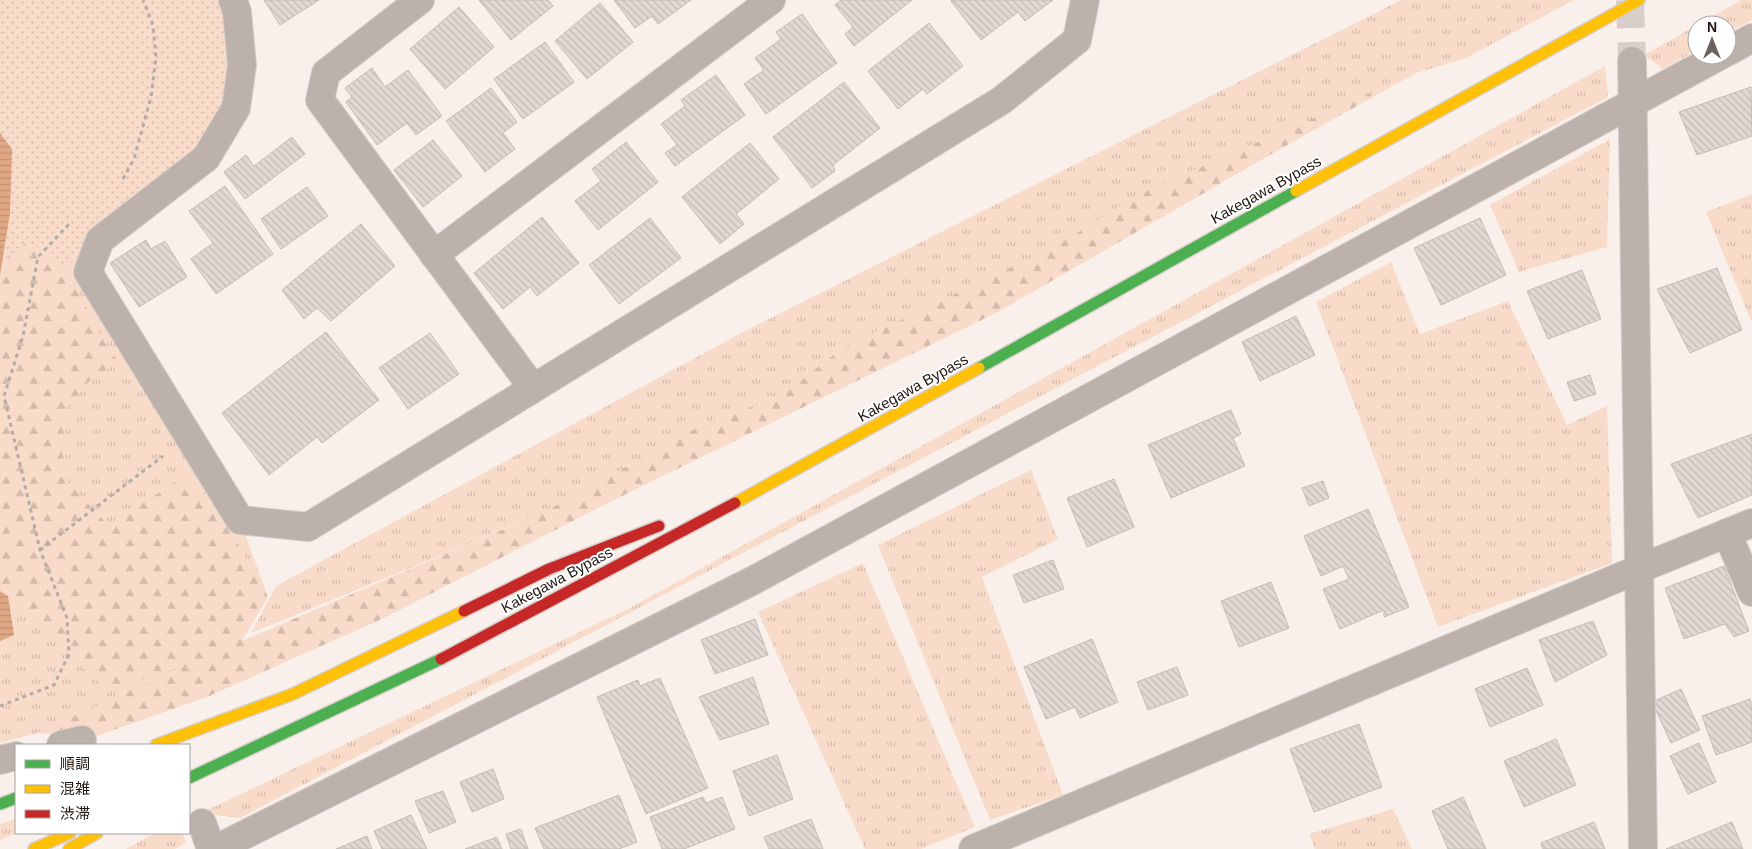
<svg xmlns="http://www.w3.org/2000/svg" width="1752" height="849" viewBox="0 0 1752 849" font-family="Helvetica,'Noto Sans JP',sans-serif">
<defs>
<pattern id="grass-tufts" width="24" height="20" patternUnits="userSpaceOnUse" patternTransform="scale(1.25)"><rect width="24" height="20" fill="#f9dbc9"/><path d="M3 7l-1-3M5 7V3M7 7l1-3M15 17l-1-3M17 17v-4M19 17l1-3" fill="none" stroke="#d5bbac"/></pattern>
<pattern id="forest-firs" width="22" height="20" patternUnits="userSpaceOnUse" patternTransform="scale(1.25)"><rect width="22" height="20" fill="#f9dbc9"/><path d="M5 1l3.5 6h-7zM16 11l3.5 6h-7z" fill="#d5bbac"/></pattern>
<pattern id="park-dots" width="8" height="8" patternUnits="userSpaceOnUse" patternTransform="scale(1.25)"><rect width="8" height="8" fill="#f9dbc9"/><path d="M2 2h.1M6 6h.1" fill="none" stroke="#d5bbac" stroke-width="1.8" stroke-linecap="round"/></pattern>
<pattern id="water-rules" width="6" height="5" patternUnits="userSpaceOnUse" patternTransform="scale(1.25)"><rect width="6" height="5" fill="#e0a784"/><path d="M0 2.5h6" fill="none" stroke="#c08f71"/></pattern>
<pattern id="building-back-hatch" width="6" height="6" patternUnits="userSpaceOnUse" patternTransform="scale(1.25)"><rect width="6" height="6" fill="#e2d9d4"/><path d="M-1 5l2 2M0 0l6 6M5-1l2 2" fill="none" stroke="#c1bab5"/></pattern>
</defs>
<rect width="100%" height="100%" fill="#f9f0ec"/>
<g fill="url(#grass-tufts)">
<path d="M 0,0 L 93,258 L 240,520 L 268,597 L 240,642 L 184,666 L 71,724 L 0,743 Z"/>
<path d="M 1401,0 L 1574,0 L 1464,59 L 1416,73 L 850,345 L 781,397 L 709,421 L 544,512 L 430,560 L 251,633 L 276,586 L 741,333 Z"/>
<path d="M 1741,0 L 1752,0 L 1752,20 L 1727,33 L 1727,25 L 1698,25 Z"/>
<path d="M 1697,25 L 1697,50 L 1663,69 L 1644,55 Z"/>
<path d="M 1605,66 L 1608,97 L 240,818 L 201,813 L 632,607 Z"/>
<path d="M 1610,139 L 1607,247 L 1519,272 L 1490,205 Z"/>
<path d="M 1752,194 L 1752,323 L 1706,212 Z"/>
<path d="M 1391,262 L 1420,334 L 1508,301 L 1567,425 L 1607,406 L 1612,563 L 1438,627 L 1316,302 Z"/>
<path d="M 1031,470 L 1058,539 L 982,577 L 1063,795 L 990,820 L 878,545 Z"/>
<path d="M 863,563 L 975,827 L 921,849 L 865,849 L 758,612 Z"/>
<path d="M 1393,809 L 1412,849 L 1315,849 L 1309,834 Z"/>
<path d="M 16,819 L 16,833 L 18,833 L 0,840 L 0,824 Z"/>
<path d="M 155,833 L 182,833 L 186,842 L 175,849 L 126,849 Z"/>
</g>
<path fill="url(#forest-firs)" d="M 1416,73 L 1282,148 L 998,312 L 612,501 L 382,619 L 207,697 L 94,737 L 37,733 L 184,666 L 107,690 L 8,596 L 0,591 L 0,278 L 15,255 L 31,245 L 28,240 L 62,258 L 100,334 L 119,363 L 94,376 L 62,412 L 62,476 L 109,526 L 188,473 L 228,526 L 268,597 L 242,641 L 544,512 L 709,421 L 781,397 L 842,348 L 1054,247 L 1142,193 Z"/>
<path fill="url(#park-dots)" d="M 0,0 L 228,0 L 240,79 L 200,163 L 66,267 L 28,241 L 3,261 L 12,149 L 0,135 Z"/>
<g fill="url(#water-rules)">
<path d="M 0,133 L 12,149 L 10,213 L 0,275 Z"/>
<path d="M 0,591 L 8,596 L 14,635 L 0,641 Z"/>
</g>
<g fill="url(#building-back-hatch)" stroke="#c5bcb7">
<path d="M 264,0 L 319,0 L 280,25 Z"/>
<path d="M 479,0 L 548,0 L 553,6 L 511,40 Z"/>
<path d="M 614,0 L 691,0 L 658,24 L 652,16 L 635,28 Z"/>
<path d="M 841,0 L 912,0 L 854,46 L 845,34 L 853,27 L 835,5 Z"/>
<path d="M 952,0 L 1053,0 L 1025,21 L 1018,12 L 981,40 L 951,1 Z"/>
<path d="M 600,3 L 633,42 L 587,79 L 555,41 Z"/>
<path d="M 459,7 L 494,47 L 445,89 L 410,49 Z"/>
<path d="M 802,14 L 837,63 L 766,114 L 744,84 L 764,70 L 755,58 L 781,39 L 776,32 Z"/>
<path d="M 929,23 L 963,66 L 927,94 L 923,89 L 898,109 L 868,71 Z"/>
<path d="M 545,42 L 574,82 L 523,119 L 494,79 Z"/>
<path d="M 372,68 L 385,87 L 408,70 L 442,116 L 416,135 L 407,123 L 377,145 L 346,102 L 352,97 L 345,88 Z"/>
<path d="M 716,75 L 745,115 L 675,166 L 665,153 L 677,145 L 661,124 L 685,106 L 681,100 Z"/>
<path d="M 844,82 L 880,128 L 833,165 L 835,171 L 812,188 L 773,137 Z"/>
<path d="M 1751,87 L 1752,136 L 1697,155 L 1679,112 Z"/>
<path d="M 491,88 L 517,122 L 503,133 L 515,149 L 485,172 L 446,121 Z"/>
<path d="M 292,137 L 305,154 L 245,199 L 224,172 L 246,155 L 254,166 Z"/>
<path d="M 433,140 L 462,176 L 423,207 L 394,170 Z"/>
<path d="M 626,142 L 658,182 L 598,230 L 575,201 L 601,181 L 592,169 Z"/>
<path d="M 750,143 L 779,179 L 736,214 L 744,224 L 720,244 L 682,197 Z"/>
<path d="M 225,186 L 273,254 L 216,294 L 191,259 L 213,243 L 189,211 Z"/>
<path d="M 307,187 L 328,216 L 281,249 L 261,219 Z"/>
<path d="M 542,217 L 579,263 L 537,296 L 530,287 L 503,309 L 474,273 Z"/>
<path d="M 650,218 L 681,258 L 619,304 L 589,265 Z"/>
<path d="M 1480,218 L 1506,275 L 1441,305 L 1414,248 Z"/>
<path d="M 361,224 L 395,266 L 331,321 L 317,308 L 304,319 L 282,290 Z"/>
<path d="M 146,240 L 151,249 L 165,241 L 187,277 L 139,307 L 110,263 Z"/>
<path d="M 1717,268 L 1742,330 L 1690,353 L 1657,289 Z"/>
<path d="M 1582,270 L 1601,319 L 1548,339 L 1527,291 Z"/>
<path d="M 1296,316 L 1315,355 L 1260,381 L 1242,342 Z"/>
<path d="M 326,332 L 379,400 L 322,443 L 317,437 L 269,475 L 222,413 Z"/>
<path d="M 430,333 L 459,374 L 408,409 L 379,368 Z"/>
<path d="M 1590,375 L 1596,394 L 1574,401 L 1567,382 Z"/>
<path d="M 1231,410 L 1241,434 L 1233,438 L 1245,466 L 1171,498 L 1148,445 Z"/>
<path d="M 1752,434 L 1752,495 L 1698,518 L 1671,464 Z"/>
<path d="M 1114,479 L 1134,527 L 1087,547 L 1067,498 Z"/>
<path d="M 1323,481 L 1329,498 L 1309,506 L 1302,488 Z"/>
<path d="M 1368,509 L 1409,607 L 1384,617 L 1384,610 L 1340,629 L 1323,589 L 1349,579 L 1343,566 L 1321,576 L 1304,536 Z"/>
<path d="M 1053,560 L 1064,589 L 1024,603 L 1013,575 Z"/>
<path d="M 1724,566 L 1749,631 L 1734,637 L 1725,624 L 1684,639 L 1665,588 Z"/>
<path d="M 1271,582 L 1289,628 L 1239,647 L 1221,601 Z"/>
<path d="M 755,619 L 768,655 L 715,674 L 701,640 Z"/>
<path d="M 1593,621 L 1607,655 L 1555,682 L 1539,640 Z"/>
<path d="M 1092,639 L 1118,702 L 1080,718 L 1075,707 L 1046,719 L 1024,667 Z"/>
<path d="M 1177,667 L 1188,695 L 1148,710 L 1137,682 Z"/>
<path d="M 1527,668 L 1543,705 L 1490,727 L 1475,689 Z"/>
<path d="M 753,677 L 769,724 L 720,740 L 699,697 Z"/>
<path d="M 660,678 L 708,788 L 646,814 L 597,697 L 638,680 L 640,686 Z"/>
<path d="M 1681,689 L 1700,730 L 1671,743 L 1652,702 Z"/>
<path d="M 1750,699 L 1752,706 L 1752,742 L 1716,755 L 1702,716 Z"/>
<path d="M 1359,724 L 1382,787 L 1314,812 L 1290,749 Z"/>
<path d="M 1556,739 L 1576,785 L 1524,807 L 1504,761 Z"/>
<path d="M 1699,743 L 1716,782 L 1688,794 L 1670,756 Z"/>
<path d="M 777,755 L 793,799 L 749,816 L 733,771 Z"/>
<path d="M 493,769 L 504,799 L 472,812 L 460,782 Z"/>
<path d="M 443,791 L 456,822 L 429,833 L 415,801 Z"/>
<path d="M 619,795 L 637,842 L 619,849 L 544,849 L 535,828 Z"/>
<path d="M 703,797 L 706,803 L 722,797 L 735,829 L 684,849 L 662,849 L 650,817 Z"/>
<path d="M 1463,797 L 1486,849 L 1448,849 L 1432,811 Z"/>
<path d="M 411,815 L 427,849 L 382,849 L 374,831 Z"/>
<path d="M 811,819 L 823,849 L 769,849 L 764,837 Z"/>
<path d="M 1594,822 L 1605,849 L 1543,849 L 1541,843 Z"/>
<path d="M 1732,822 L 1743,849 L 1666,849 Z"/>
<path d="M 521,829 L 528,849 L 511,849 L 506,834 Z"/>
<path d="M 367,836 L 372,849 L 336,849 Z"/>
<path d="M 497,837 L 502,849 L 465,849 Z"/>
</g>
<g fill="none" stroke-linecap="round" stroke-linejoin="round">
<path stroke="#d8cfcb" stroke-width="28" stroke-dasharray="28 14" stroke-linecap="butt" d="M 1630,0 L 1632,61"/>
<defs>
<g id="street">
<path d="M 233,0 L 237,12 L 242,65 L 236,108 L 206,158 L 100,240 L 88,272 L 240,520 L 308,527 L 1002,100 L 1077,40 L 1085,0"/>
<path d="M 420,0 L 326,73 L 320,100 L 533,388"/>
<path d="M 1727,52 L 1752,38"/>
<path d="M 1632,61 L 1643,849"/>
<path d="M 434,255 L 771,0"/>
<path d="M 1727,533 L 1752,592"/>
<path d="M 61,745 L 82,740"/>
<path d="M 0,760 L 16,756"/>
<path d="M 202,823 L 211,849"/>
<path d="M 216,849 L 754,580 L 1721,55"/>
<path d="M 973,849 L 1639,569 L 1752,523"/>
</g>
<g id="fast">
<path d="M 979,368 L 1296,191"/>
<path d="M 189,778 L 441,659"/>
<path d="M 0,804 L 16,798"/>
</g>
<g id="slow">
<path d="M 1296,191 L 1639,0"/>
<path d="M 735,503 L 979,368"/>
<path d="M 156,745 L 293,694 L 464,611"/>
<path d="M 34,849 L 70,833"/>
<path d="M 69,849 L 97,833"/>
</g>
<g id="jam">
<path d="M 464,611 L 549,569 L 659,526"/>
<path d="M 441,659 L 735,503"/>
</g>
</defs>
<use href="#street" stroke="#d5ceca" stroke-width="30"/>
<use href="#fast" stroke="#d5ceca" stroke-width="14"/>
<use href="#slow" stroke="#d5ceca" stroke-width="14"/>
<use href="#jam" stroke="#d5ceca" stroke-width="14"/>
<g stroke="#b5aca6" stroke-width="3" stroke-dasharray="4 4" stroke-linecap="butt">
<path d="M 123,179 L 134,159 L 151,97 L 156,58 L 153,25 L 143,0"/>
<path d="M 40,550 L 163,456"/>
<path d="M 0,706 L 54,685 L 69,654 L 67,618 L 40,550 L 4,396 L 23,336 L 38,257 L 70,223"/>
</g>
<use href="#street" stroke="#bdb1ab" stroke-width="28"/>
<use href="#fast" stroke="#4caf50" stroke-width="11"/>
<use href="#slow" stroke="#ffc107" stroke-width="11"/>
<use href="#jam" stroke="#c62828" stroke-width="11"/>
</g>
<g text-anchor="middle" stroke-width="4" stroke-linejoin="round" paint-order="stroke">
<g font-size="15" fill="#1f1610" stroke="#fff">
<text transform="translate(1266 190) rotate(-29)" y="5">Kakegawa Bypass</text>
<text transform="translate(913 388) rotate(-29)" y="5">Kakegawa Bypass</text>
<text transform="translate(557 580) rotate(-28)" y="5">Kakegawa Bypass</text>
</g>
</g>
<rect x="15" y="744" width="175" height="90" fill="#ffffff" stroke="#a5a29f"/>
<rect x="25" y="760" width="25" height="8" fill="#4caf50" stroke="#a5a29f"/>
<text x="60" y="769" font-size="15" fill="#1f1610">順調</text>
<rect x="25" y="785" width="25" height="8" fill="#ffc107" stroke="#a5a29f"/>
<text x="60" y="794" font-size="15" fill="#1f1610">混雑</text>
<rect x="25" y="810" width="25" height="8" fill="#c62828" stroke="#a5a29f"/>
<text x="60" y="819" font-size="15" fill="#1f1610">渋滞</text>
<g transform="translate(1712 40)"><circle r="24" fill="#ffffff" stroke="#a5a29f"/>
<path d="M0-4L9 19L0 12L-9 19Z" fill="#6b625d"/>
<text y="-8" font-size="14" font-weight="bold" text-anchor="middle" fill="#1f1610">N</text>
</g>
</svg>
